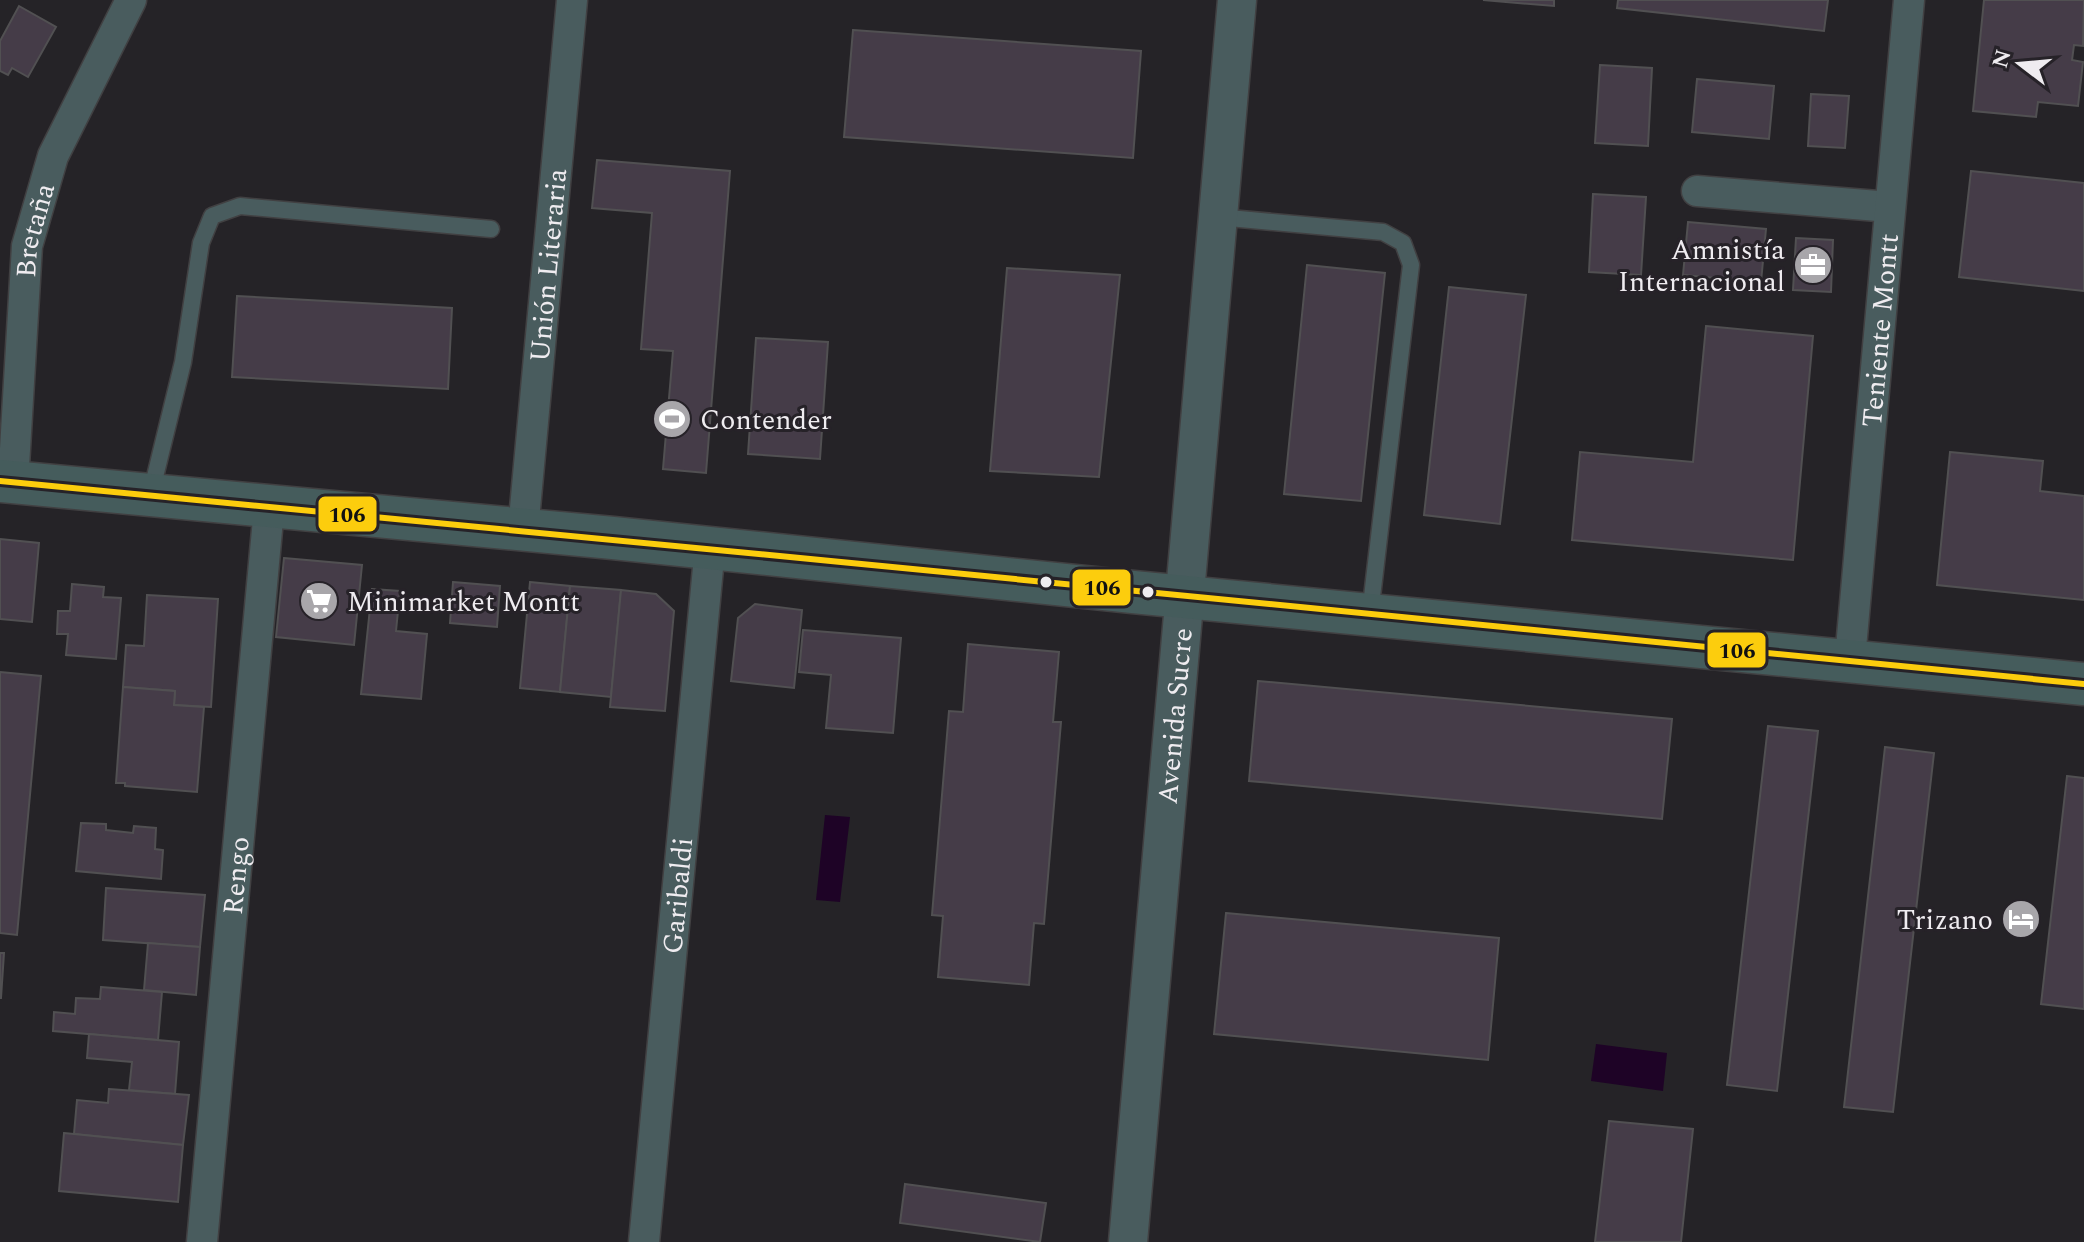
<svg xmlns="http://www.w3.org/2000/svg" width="2084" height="1242" viewBox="0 0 2084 1242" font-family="Spectral,serif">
<rect width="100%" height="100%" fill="#252327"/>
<g fill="#1e0326">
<path d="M 825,815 L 850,817 L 840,902 L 816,900 Z"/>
<path d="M 1596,1044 L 1667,1053 L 1663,1091 L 1591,1081 Z"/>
</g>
<g fill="#453c48" stroke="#515052" stroke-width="2">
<path d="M 1483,0 L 1554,0 L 1554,6 Z"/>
<path d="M 1618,0 L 1828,0 L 1824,31 L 1617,8 Z"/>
<path d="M 1984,0 L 2084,0 L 2083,46 L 2074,45 L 2072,60 L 2083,62 L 2078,106 L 2038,102 L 2036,117 L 1973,111 Z"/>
<path d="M 19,6 L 56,27 L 28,77 L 12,68 L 8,75 L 0,71 L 0,41 Z"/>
<path d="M 853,30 L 1141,51 L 1133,158 L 844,137 Z"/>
<path d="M 1600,65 L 1652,68 L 1648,146 L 1595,143 Z"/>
<path d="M 1697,79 L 1774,86 L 1769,139 L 1692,132 Z"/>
<path d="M 1811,94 L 1849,96 L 1845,148 L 1808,146 Z"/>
<path d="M 597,160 L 730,171 L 706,473 L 663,469 L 673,351 L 641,349 L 652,213 L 592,208 Z"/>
<path d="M 1971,171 L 2084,183 L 2084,291 L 1959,277 Z"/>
<path d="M 1593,194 L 1646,197 L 1641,275 L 1589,272 Z"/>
<path d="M 1688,222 L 1766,229 L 1761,282 L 1683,275 Z"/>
<path d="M 1796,238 L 1833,240 L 1831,292 L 1793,290 Z"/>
<path d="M 1307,265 L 1385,273 L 1361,501 L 1284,494 Z"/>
<path d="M 1007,268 L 1120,275 L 1099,477 L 990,471 Z"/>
<path d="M 1449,287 L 1526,295 L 1500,524 L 1424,515 Z"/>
<path d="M 237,296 L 452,308 L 448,389 L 232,377 Z"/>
<path d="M 1706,326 L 1813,336 L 1793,560 L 1572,540 L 1580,452 L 1693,462 Z"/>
<path d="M 756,338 L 828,342 L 820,459 L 748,454 Z"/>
<path d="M 1950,452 L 2043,461 L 2040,491 L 2084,496 L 2084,600 L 1937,585 Z"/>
<path d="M 0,539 L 39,543 L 32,622 L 0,619 Z"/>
<path d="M 284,558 L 362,565 L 354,645 L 276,637 Z"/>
<path d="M 453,582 L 500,586 L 497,627 L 450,623 Z"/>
<path d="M 530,582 L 570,586 L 560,692 L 520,688 Z"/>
<path d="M 72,584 L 104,587 L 103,597 L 121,598 L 116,659 L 66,655 L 68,634 L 57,634 L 58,611 L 70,611 Z"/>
<path d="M 570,586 L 621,590 L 611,697 L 560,692 Z"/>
<path d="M 372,589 L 400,591 L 396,631 L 427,634 L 421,699 L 361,694 Z"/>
<path d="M 621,590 L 656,594 L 674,611 L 665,711 L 610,707 Z"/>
<path d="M 147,595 L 218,599 L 211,707 L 174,705 L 175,691 L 123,687 L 126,645 L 144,646 Z"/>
<path d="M 755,604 L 802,610 L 794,688 L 731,681 L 738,618 Z"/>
<path d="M 803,630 L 901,638 L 893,733 L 826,728 L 831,675 L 799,672 Z"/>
<path d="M 968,644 L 1059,652 L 1053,722 L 1061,722 L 1044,924 L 1034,923 L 1029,985 L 938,977 L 943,916 L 932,915 L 949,711 L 963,712 Z"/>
<path d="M 0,672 L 41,676 L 17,935 L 0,933 Z"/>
<path d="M 1258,681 L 1672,719 L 1662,819 L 1249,781 Z"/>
<path d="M 123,687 L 175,691 L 174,705 L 204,707 L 197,792 L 125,786 L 125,783 L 116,783 Z"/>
<path d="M 1768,726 L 1818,731 L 1777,1091 L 1727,1085 Z"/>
<path d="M 1885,747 L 1934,753 L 1893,1112 L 1844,1107 Z"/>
<path d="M 2067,776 L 2084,778 L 2084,1009 L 2041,1004 Z"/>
<path d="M 81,823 L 106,824 L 106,830 L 133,833 L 134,826 L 156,828 L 155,849 L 163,850 L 161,879 L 76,871 Z"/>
<path d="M 106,888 L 205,895 L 200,947 L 103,940 Z"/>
<path d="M 1226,913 L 1499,938 L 1488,1060 L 1214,1034 Z"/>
<path d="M 148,943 L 200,947 L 196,995 L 144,990 Z"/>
<path d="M 0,953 L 4,953 L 1,998 L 0,998 Z"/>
<path d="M 101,987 L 162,992 L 158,1040 L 53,1031 L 54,1012 L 75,1014 L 76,998 L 100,999 Z"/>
<path d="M 89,1034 L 179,1042 L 175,1094 L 129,1090 L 132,1062 L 87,1058 Z"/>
<path d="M 109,1089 L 189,1095 L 183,1145 L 74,1134 L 77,1100 L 108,1103 Z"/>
<path d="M 1609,1121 L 1693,1129 L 1681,1242 L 1595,1242 Z"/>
<path d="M 64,1133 L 183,1145 L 178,1202 L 59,1191 Z"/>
<path d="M 905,1184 L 1046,1203 L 1040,1242 L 900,1223 Z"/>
</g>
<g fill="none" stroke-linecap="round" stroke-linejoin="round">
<defs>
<g id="service">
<path d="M 1218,217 L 1383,232 L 1403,243 L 1411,265 L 1370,614"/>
<path d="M 151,493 L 183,362 L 201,243 L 212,216 L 240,206 L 491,229"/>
</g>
<g id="minor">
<path d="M 1697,191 L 1890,207"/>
<path id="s1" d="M 13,483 L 27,246 L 53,156 L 131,0"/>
<path id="s2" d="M 523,530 L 572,0"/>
<path id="s3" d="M 1850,659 L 1909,0"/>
<path id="s4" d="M 202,1242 L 269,508"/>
<path id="s5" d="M 644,1242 L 710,547"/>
</g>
<g id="tertiary">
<path id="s6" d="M 1128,1242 L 1237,0"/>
</g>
<path id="secondary" d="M 0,481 L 613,538 L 1133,592 L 2084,684"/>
</defs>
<use href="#service" stroke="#414042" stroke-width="19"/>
<use href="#minor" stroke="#414042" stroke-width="33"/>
<use href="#tertiary" stroke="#414042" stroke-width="41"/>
<use href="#secondary" stroke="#414042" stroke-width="45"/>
<use href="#service" stroke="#495c5e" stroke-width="16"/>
<use href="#minor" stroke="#495c5e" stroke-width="30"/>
<use href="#tertiary" stroke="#495c5e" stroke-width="38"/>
<use href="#secondary" stroke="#455c5c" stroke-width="42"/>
<defs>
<path id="bus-1" d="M 0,481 C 695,546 1389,617 2084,684"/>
</defs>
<use href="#bus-1" stroke="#262228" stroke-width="12"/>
<use href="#bus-1" stroke="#fccd0d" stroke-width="6"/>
</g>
<defs>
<symbol id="office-disc" viewBox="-11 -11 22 22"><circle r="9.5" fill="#a8a6aa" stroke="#262228"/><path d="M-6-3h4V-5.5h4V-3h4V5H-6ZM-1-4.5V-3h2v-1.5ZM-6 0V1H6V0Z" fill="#fff"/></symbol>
<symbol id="stadium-disc" viewBox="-11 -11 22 22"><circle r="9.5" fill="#a8a6aa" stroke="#262228"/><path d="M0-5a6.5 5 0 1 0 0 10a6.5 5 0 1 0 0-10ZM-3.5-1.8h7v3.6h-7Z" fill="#fff"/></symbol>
<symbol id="supermarket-disc" viewBox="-11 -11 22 22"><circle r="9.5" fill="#a8a6aa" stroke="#262228"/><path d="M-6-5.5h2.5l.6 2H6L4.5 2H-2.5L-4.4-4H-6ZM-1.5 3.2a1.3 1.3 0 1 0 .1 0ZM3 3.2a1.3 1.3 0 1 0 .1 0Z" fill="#fff"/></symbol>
<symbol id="hotel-disc" viewBox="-11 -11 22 22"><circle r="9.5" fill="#a8a6aa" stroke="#262228"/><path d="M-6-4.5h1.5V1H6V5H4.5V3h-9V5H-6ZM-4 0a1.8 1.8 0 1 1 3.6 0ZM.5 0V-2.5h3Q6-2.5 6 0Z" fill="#fff"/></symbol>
</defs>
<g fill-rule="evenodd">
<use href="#office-disc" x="1791" y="243" width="44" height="44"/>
<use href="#stadium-disc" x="650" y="397" width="44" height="44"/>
<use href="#supermarket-disc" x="297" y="579" width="44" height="44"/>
<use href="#hotel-disc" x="1999" y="897" width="44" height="44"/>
</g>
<g fill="#efecf0" stroke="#262228" stroke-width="3">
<circle cx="1046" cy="582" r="7"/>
<circle cx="1148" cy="592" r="7"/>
</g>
<g text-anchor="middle" stroke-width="6" stroke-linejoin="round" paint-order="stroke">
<g font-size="28" fill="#efecf0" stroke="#262228">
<text dy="10" stroke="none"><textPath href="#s1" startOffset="254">Bretaña</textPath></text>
<text dy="10" stroke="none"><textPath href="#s2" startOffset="266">Unión Literaria</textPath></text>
<text dy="10" stroke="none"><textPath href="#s3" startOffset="330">Teniente Montt</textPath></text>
<text dy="10" stroke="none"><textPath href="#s6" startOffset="528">Avenida Sucre</textPath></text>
<text dy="10" stroke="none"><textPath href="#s4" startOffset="368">Rengo</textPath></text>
<text dy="10" stroke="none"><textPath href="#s5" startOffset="348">Garibaldi</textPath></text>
</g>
<g font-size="28" fill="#efecf0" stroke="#262228" text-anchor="end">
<text x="1785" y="259">Amnistía<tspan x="1785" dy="32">Internacional</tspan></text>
<text x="700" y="429" text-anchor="start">Contender</text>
<text x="347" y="611" text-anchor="start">Minimarket Montt</text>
<text x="1993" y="929">Trizano</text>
</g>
</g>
<g stroke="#262228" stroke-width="3">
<rect x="317" y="495" width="61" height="38" rx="8" fill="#fccd0d"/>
<rect x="1071" y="568" width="61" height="39" rx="8" fill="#fccd0d"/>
<rect x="1706" y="631" width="61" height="38" rx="8" fill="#fccd0d"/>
</g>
<g font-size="22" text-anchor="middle" font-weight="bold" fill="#111">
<text x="347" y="522">106</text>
<text x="1102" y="595">106</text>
<text x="1737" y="658">106</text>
</g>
<g transform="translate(2020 64) rotate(286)" stroke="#262228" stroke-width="6" paint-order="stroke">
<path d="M0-6L14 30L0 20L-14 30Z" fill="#efecf0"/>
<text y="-12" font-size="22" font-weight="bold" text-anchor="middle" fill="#efecf0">N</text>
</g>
</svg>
